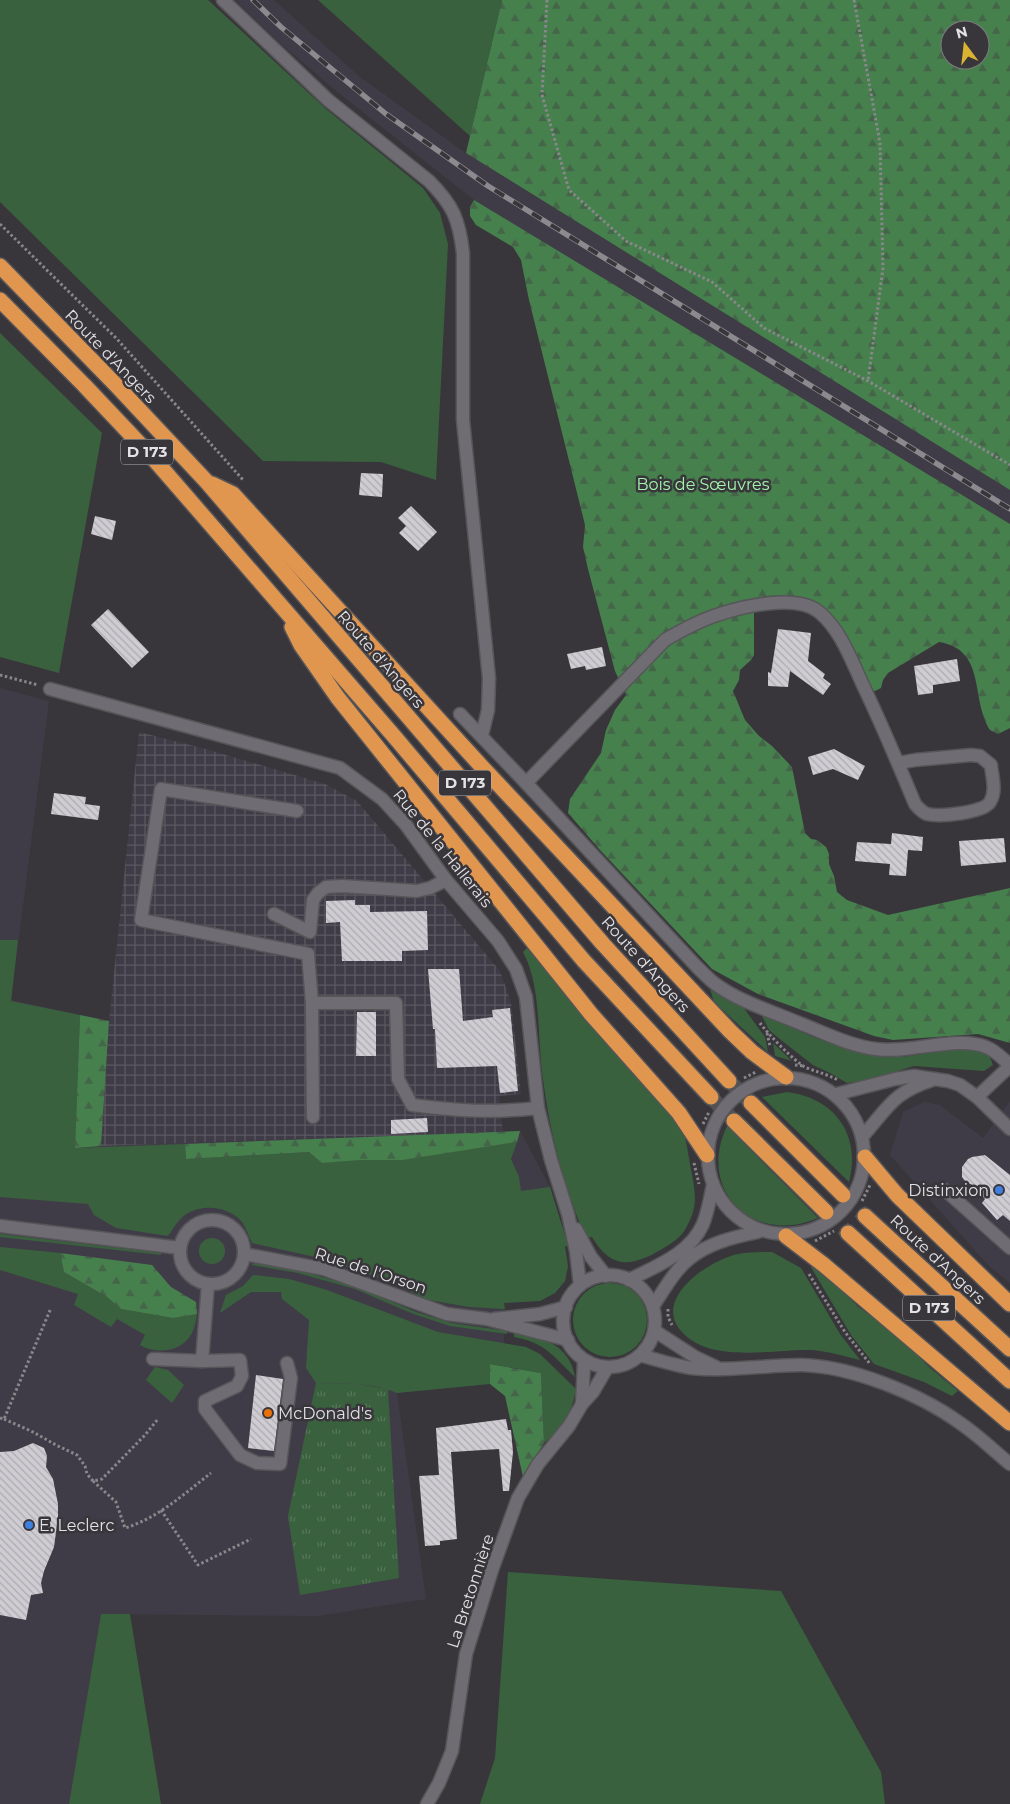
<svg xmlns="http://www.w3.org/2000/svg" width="1010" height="1804" viewBox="0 0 1010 1804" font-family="Montserrat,sans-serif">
<defs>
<pattern id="industrial-grid" width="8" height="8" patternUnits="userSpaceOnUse" patternTransform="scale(1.25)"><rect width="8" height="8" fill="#403c47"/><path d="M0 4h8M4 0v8" fill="none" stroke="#5b5861"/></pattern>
<pattern id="forest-firs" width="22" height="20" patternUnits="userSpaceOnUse" patternTransform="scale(1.25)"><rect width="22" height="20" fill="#46804d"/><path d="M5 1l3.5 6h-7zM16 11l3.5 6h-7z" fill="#456549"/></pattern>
<pattern id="park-tufts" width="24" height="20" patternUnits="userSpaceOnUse" patternTransform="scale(1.25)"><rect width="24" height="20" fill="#3a613e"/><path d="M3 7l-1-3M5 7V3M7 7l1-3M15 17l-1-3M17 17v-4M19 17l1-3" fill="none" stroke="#56775a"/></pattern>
<pattern id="building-back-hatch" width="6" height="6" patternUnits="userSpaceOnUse" patternTransform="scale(1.25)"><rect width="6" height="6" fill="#cfcdd3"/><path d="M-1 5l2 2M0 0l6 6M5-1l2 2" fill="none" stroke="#acabaf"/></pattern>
</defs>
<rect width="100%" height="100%" fill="#38363b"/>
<g fill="#403c47">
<path d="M 235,0 L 274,0 L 360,77 L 466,153 L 1010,490 L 1010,524 L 474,200 L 340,94 L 281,44 Z"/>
<path d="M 0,688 L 49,701 L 11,1000 L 109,1021 L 101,1146 L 520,1131 L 550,1187 L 568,1245 L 565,1247 L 568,1266 L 565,1281 L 555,1293 L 540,1301 L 504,1303 L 504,1343 L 502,1349 L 491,1350 L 490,1384 L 397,1393 L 426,1599 L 318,1616 L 101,1614 L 69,1804 L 0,1804 Z"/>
<path d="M 1010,1101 L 1010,1283 L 987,1264 L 890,1155 L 903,1112 L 924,1102 L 940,1105 L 983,1138 Z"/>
</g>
<path fill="url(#industrial-grid)" d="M 139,732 L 206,749 L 325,784 L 357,801 L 500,971 L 511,1002 L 521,1094 L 499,1096 L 503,1132 L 101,1146 L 109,1021 Z"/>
<g fill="#3a613e">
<path d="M 0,0 L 208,0 L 325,108 L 423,188 L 440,213 L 448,244 L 436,480 L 381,462 L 263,461 L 0,202 Z"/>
<path d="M 318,0 L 502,0 L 470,136 Z"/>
<path d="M 0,333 L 102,433 L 59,673 L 0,657 Z"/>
<path d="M 0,940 L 18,940 L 11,1001 L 80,1015 L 75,1148 L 185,1144 L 186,1159 L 309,1152 L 322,1163 L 461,1150 L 517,1142 L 511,1159 L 519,1177 L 521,1191 L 550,1187 L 568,1245 L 565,1247 L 568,1266 L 565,1281 L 555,1293 L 540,1301 L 504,1303 L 505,1309 L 469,1307 L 429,1300 L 382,1279 L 324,1259 L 252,1243 C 249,1236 246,1228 242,1222 C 229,1206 202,1203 185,1215 C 178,1220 173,1229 168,1236 L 116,1228 L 94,1215 L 88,1204 L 0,1197 Z"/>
<path d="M 527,948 L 593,1027 L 674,1118 C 677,1123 682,1128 684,1134 C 687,1143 688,1154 690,1164 C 694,1188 700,1203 687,1226 C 682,1237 672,1243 662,1249 C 633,1266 612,1271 592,1237 L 586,1238 C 564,1188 550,1134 543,1079 C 537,1040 542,987 523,952 Z"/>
<path d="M 710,989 L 743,1007 L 765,1037 L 768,1052 L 714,1002 Z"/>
<path d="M 761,1014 C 800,1031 851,1057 894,1057 C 917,1057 965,1043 985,1053 C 990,1055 991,1060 993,1065 L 984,1071 L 914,1066 L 868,1080 L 847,1083 L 830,1073 L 813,1065 L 781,1040 L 769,1030 Z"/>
<path d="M 773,1043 L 792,1061 L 775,1056 Z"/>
<path d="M 787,1092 C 835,1098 861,1135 849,1182 L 762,1097 Z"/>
<path d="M 727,1126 L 818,1218 C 754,1246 696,1191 727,1126 Z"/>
<path d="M 0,1234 L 161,1253 L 161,1255 L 0,1237 Z"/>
<circle cx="212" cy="1251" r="13"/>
<path d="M 0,1247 L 60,1253 L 64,1272 L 107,1297 L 121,1309 L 173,1318 L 197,1314 C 196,1320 195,1327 192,1333 C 182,1352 157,1355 140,1345 L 145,1335 L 117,1319 L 111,1327 L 74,1305 L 78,1294 L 0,1270 Z"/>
<path d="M 772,1252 L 801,1268 L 840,1334 L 860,1360 C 844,1356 827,1351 811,1350 C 773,1349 711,1364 682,1332 C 651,1299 709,1260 738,1254 C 749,1252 761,1252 772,1252 Z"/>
<path d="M 257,1262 L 285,1266 L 356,1287 L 416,1312 L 451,1323 L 507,1331 L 507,1334 L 450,1326 L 411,1313 L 355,1289 L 298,1273 L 251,1265 Z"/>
<path d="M 808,1262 L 837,1285 L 857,1306 L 895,1333 L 929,1367 L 958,1391 L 952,1396 L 924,1382 L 874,1364 L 851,1335 Z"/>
<path d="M 253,1275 L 289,1279 L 327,1290 L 438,1332 L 526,1347 L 540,1354 L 576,1389 C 572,1413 563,1428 544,1443 L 541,1373 L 491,1364 L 490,1384 L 397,1393 C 372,1382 342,1384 316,1383 L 306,1368 L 309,1320 L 282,1299 L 281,1292 L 251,1292 L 220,1313 L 226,1295 L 243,1286 Z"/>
<circle cx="610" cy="1320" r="37"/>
<path d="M 514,1333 C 544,1338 569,1344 575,1377 C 553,1356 546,1343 514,1337 Z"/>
<path d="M 155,1367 L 168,1370 L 184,1385 L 172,1403 L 146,1380 Z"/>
<path d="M 508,1572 L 781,1591 L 881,1772 L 885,1804 L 480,1804 L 495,1758 Z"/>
<path d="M 101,1614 L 130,1614 L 161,1804 L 69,1804 Z"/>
</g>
<g fill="url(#forest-firs)" fill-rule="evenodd">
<path d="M 502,0 L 1010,0 L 1010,490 L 466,153 ZM 950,30 L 980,30 L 980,60 L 950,60 Z"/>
<path d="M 474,200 L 1010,524 L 1010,728 L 998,734 L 990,730 C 970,698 987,650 939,642 L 888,673 L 883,680 L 881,688 L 875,691 L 870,690 C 858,668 839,622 822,607 C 814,599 800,598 789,597 C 778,596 765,594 755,600 L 754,605 L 754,655 L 751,660 L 740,670 L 739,680 L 733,691 L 745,720 L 759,736 L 772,746 L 792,767 L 805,833 L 811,839 L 817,840 L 826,847 L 829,854 L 829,864 L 834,876 L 837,892 L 847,900 L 888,915 L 1010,888 L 1010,1043 L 978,1034 L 893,1040 L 874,1036 L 758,994 L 712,969 L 600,850 L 568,813 L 570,799 L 601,753 L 606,730 L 615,710 L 626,695 L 615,671 L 588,569 L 583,547 L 585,525 L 529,300 L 521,260 L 513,247 L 476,225 L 470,216 L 470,207 Z"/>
<path d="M 80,1015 L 109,1021 L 101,1146 L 75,1148 Z"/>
<path d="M 520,1131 L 517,1142 L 402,1160 L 359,1160 L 322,1163 L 309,1152 L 186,1159 L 185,1144 Z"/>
<path d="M 60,1253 L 152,1265 L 171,1287 L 196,1302 L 197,1314 L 173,1318 L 121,1309 L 107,1297 L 64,1272 Z"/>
<path d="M 490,1364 L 541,1373 L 544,1443 L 523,1477 L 505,1396 L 490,1384 Z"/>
</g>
<path fill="url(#park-tufts)" d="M 316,1383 L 357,1384 L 388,1389 L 399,1578 L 300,1595 L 288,1516 Z"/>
<g fill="url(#building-back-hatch)">
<path d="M 361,473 L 383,474 L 382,497 L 359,495 Z"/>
<path d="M 411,506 L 437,532 L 418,551 L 399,533 L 406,526 L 398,518 Z"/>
<path d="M 95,516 L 116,521 L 112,540 L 91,534 Z"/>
<path d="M 108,609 L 149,652 L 132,668 L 91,625 Z"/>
<path d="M 778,629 L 811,633 L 808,661 L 825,674 L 823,678 L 831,684 L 823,695 L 790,671 L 788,687 L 768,686 L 768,672 L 771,673 Z"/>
<path d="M 602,647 L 606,666 L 586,670 L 585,666 L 571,669 L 567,654 Z"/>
<path d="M 957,659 L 960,681 L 933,685 L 933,693 L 918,695 L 914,666 Z"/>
<path d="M 834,749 L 865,766 L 858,780 L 833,769 L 813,775 L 808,757 Z"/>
<path d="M 54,793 L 86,797 L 85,804 L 100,806 L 98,820 L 51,814 Z"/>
<path d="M 892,833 L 923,837 L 922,851 L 908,850 L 906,876 L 889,875 L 890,864 L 855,861 L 857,842 L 891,844 Z"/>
<path d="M 1004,838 L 1006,862 L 961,866 L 959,841 Z"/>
<path d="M 355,900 L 355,905 L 370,905 L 370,912 L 427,911 L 428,950 L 402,951 L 402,961 L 342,961 L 340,922 L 326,923 L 326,901 Z"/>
<path d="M 428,969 L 459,969 L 463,1021 L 493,1017 L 492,1010 L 510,1008 L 518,1091 L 500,1093 L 497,1066 L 437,1068 L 435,1029 L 433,1029 Z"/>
<path d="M 357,1012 L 376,1012 L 376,1056 L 356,1056 Z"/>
<path d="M 427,1118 L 428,1132 L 391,1134 L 391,1120 Z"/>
<path d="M 985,1155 L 1010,1175 L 1010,1221 L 1003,1215 L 997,1220 L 982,1203 L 985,1199 L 974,1186 L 965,1181 L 962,1177 L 962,1167 L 968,1159 L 972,1157 Z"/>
<path d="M 256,1375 L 283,1379 L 274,1451 L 248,1448 Z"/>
<path d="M 506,1419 L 508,1430 L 511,1430 L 513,1452 L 509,1491 L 503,1491 L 499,1449 L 451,1452 L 457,1539 L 440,1541 L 440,1545 L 425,1546 L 419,1476 L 439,1475 L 436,1428 Z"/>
<path d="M 33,1443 L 44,1448 L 47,1456 L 46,1467 L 53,1479 L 58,1504 L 58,1517 L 54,1547 L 44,1571 L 41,1583 L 43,1593 L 31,1595 L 26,1620 L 0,1615 L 0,1452 L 14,1451 Z"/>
</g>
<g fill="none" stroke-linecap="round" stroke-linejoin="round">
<g stroke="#525054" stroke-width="15" stroke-dasharray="15 8" stroke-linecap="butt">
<path d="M 729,1081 L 751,1103"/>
<path d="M 711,1097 L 734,1121"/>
<path d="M 843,1195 L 865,1216"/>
<path d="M 826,1212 L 848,1233"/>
</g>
<defs>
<g id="minor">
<path d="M 223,0 L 328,100 L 429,181 C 453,205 459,219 463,253 L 463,420 L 489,678 L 488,710 L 482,735"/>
<path d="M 50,689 L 340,768 L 382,799 L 406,825 L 446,880 L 498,941 L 516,969 L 526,997 L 538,1108 L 551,1160 L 568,1214 L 576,1251 L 580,1285"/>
<path d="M 460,714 L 526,783 L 697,967 C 702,972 708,978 714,983 C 739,1002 774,1012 804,1025 C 827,1034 851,1046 876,1049 C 909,1054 958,1035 986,1047 C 995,1050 1003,1059 1010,1065"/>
<path d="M 526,783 L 665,640 C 682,630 700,620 720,614 C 744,606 797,594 819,612 C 840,629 851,659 862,683 C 881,723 898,763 915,804 C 919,809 922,812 927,814 C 939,817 984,813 990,802 C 997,791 992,777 991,765 L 980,756 L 971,755 L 915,760 L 899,763"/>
<path d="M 297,811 L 161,789 L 141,920 L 308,954 L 312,1003 L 396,1003 L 398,1079 L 412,1105 C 458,1111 492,1113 538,1108"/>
<path d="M 274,914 L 310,932 L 313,900 L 318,893 L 326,887 L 342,886 L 417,891 L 430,888 L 446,880"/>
<path d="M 312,1003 L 313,1117"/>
<circle cx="786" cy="1156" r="78"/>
<path d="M 837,1094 L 895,1079 L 914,1076 L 948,1081 L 960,1085 L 977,1097 L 1010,1129"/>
<path d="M 977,1097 L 1010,1066"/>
<path d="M 862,1137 C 888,1108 892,1093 932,1080"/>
<path d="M 945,1190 L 1010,1248"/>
<circle cx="212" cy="1252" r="32"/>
<path d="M 0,1226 L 180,1248"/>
<path d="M 576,1229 L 591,1257 L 606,1276"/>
<path d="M 244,1254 L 324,1269 L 447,1314 L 487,1319 L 568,1340"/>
<circle cx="609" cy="1321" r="46"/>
<path d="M 629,1280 C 656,1266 690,1254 703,1224 C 708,1212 710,1198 713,1185"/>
<path d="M 653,1306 C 664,1290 674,1271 689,1259 C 708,1243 734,1237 758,1232"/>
<path d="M 494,1319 L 540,1314 L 566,1307"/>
<path d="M 655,1331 L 695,1357 L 716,1367"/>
<path d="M 640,1355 C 657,1360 673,1365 691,1368 C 728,1372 765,1365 801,1365 C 851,1366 920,1394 960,1423 C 978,1435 994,1451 1010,1464"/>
<path d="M 153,1359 L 202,1361 L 208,1284"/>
<path d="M 202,1361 L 240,1360 L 242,1376 L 237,1386 L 205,1401 L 205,1409 L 240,1455 L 257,1463 L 280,1464 L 291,1378 L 287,1363"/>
<path d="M 582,1404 L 584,1362"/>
<path d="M 427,1804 L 439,1783 L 452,1751 L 466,1654 L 492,1570 L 518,1498 L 538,1464 L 569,1426 L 582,1404 L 593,1392 L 607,1368"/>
</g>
<g id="highway">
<path d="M 0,266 L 116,385 L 206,481 L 603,944 L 729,1081"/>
<path d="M 0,300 L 84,385 L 153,458 L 393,735 L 584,961 L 711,1097"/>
<path d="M 212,484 L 233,494 L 483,768 L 730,1031 L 752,1052 L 786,1077"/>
<path d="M 292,627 L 301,645 L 338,698 L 591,1014 L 679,1113 L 707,1155"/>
<path d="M 751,1103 L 843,1195"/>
<path d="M 734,1121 L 826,1212"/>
<path d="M 865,1157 L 897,1195 L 1010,1304"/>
<path d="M 865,1216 L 1010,1349"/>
<path d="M 848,1233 L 1010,1381"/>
<path d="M 786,1236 L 824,1265 L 1010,1423"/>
</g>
</defs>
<use href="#minor" stroke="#565558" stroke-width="15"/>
<use href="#highway" stroke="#565558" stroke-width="18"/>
<g stroke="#89878b" stroke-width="3" stroke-dasharray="2.5 2.5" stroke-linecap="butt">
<path d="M 547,0 L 542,95 L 569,190 L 626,241 L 712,282 L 764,328 L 868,381 L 1010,465"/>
<path d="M 854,0 L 880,143 L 883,268 L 868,381"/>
<path d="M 0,224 L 117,339 L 244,481"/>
<path d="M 0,675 L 38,685"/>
<path d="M 760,1023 C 768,1034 794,1061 805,1067 C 816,1072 827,1074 838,1080"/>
<path d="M 767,1033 L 770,1046"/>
<path d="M 795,1065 L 804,1066"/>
<path d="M 744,1078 L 756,1072"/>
<path d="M 703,1124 L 709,1112"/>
<path d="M 694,1163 L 699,1184"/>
<path d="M 862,1201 L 870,1185"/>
<path d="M 815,1241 L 834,1231"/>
<path d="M 809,1274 L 845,1332 L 870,1364"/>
<path d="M 668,1309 L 668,1317 L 672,1325"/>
<path d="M 0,1418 L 4,1419 L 51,1308"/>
<path d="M 4,1419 L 33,1432 L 56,1445 L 77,1455 L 85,1466 L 87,1474 L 93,1481 L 102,1479 L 145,1435 L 158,1419"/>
<path d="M 93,1481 L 116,1502 L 125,1528 C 158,1518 184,1494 211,1473"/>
<path d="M 161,1510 L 198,1565 L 251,1539"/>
</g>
<use href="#minor" stroke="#6f6d73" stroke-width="12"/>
<use href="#highway" stroke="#e19650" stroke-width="15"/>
<defs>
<path id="rail" d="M 253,0 L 281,27 L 386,114 L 488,186 L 1010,509"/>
</defs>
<use href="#rail" stroke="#8c8a8e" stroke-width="5.5"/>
<use href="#rail" stroke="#38363b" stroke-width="4" stroke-dasharray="11" stroke-linecap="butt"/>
</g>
<g fill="#3f7fe0" stroke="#38363b" stroke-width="2">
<circle cx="999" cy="1190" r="5"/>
<circle cx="29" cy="1525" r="5"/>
</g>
<circle fill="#e8710a" stroke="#38363b" stroke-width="2" cx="268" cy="1413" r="5"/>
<g text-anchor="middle" stroke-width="5" stroke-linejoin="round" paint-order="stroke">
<g fill="#38363b" stroke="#afaeb1" stroke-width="1">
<rect x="121" y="439.5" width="52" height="25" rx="4"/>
<rect x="439" y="770.5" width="52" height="25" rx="4"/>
<rect x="903" y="1295.5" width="52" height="25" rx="4"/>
</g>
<g font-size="15" font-weight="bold" fill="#e2e1e4">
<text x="147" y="457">D 173</text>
<text x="465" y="788">D 173</text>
<text x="929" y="1313">D 173</text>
</g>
<g font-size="16" fill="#e2e1e4" stroke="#38363b">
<text transform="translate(111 356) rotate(46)" y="6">Route d'Angers</text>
<text transform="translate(381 659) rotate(49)" y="6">Route d'Angers</text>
<text transform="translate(443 848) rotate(51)" y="6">Rue de la Hallerais</text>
<text transform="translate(646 964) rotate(48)" y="6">Route d'Angers</text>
<text transform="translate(938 1259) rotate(43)" y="6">Route d'Angers</text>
<text transform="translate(371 1270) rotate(18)" y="6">Rue de l'Orson</text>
<text transform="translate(470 1591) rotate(-72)" y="6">La Bretonnière</text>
</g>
<g font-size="16" fill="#a1f4aa" stroke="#38363b">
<text x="703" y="490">Bois de Sœuvres</text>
</g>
<g font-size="16" fill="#e2e1e4" stroke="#38363b" text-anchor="start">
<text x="989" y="1196" text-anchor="end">Distinxion</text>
<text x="278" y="1419">McDonald's</text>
<text x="39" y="1531">E. Leclerc</text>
</g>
</g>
<g transform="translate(965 45) rotate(345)"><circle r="24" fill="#38363b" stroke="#7c7a7f"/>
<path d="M0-4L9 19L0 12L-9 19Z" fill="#dab333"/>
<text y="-8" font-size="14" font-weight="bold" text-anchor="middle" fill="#e2e1e4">N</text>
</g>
</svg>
